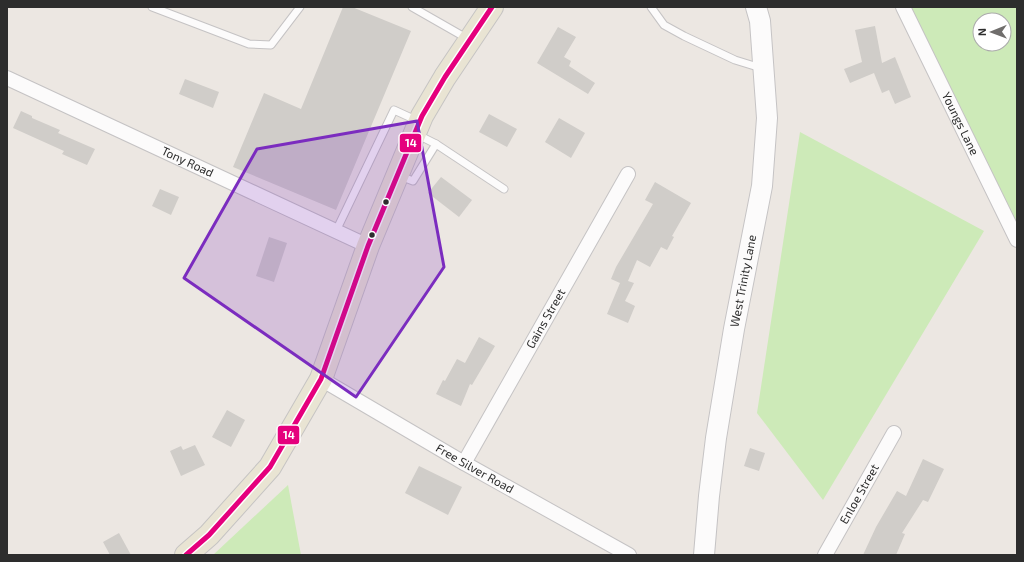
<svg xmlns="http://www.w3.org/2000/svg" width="1024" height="562" viewBox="0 0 1024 562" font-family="'Exo 2',sans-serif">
<rect width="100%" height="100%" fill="#ece7e2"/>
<g fill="#cdeab8" fill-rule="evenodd">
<path d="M 904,7 L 1017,7 L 1017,240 ZM 980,20 L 1004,20 L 1004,44 L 980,44 Z"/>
<path d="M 800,132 L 984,231 L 823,500 L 757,413 Z"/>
<path d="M 288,485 L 301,555 L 213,555 Z"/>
</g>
<g fill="#d0cdc9">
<path d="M 343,7 L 352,7 L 411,31 L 336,210 L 233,167 L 264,93 L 301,109 Z"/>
<path d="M 875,26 L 882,63 L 895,57 L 911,97 L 895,104 L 889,90 L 882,93 L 874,73 L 850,83 L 844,69 L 862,62 L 855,30 Z"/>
<path d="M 558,27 L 576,37 L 564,57 L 571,61 L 569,66 L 595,83 L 588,94 L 537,63 Z"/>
<path d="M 185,79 L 219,92 L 213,108 L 179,94 Z"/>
<path d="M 21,111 L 32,116 L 32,118 L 60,130 L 58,133 L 95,149 L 87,165 L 62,154 L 64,151 L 13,128 Z"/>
<path d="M 489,114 L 517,129 L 507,147 L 479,132 Z"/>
<path d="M 559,118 L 585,133 L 571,158 L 545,142 Z"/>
<path d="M 441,177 L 472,200 L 459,217 L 428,193 Z"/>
<path d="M 655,182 L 691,203 L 672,236 L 674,237 L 667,250 L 661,247 L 650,267 L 637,260 L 628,281 L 634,283 L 625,301 L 635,306 L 628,323 L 607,314 L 620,283 L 611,279 L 616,267 L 653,204 L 645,200 Z"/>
<path d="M 160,189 L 179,197 L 171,215 L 152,206 Z"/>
<path d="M 269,237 L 287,243 L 274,282 L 256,276 Z"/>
<path d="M 479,337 L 495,346 L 472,385 L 470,384 L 461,406 L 436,394 L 443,380 L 445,381 L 457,359 L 465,363 Z"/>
<path d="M 227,410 L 245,420 L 231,447 L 212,437 Z"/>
<path d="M 195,445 L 205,465 L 181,476 L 170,451 L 181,446 L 183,450 Z"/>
<path d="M 750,448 L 765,453 L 759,471 L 744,466 Z"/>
<path d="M 923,459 L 944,469 L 928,502 L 923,500 L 902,533 L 905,534 L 896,555 L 863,555 L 876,527 L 897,491 L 906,496 Z"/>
<path d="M 419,466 L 462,487 L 448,515 L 405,493 Z"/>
<path d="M 119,533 L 131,555 L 110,555 L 103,542 Z"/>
</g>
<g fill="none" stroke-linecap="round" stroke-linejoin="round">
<defs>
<g id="lane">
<path d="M 152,7 L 249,44 L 271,45 L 300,7"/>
<path d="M 412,7 L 468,39"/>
<path d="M 651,7 L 664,25 L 684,36 L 735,60 L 761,68"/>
<path d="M 436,144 L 504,189"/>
<path d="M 400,176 L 413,181 L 436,144 L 416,134"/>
<path d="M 336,231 L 394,110 L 418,121"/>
</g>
<g id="street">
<path id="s1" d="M 903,7 L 1017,240"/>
<path id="s2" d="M 7,78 L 368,246"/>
<path id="s3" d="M 321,379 L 464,463 L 629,555"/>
<path id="s4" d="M 464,463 L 628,174"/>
<path id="s5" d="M 825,555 L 894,433"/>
</g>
<g id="secondary">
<path id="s6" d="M 704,555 L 709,496 L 716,438 L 734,329 L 762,186 L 767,118 L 760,21 L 756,7"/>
</g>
<path id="primary" d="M 186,555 L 209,535 L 270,467 L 321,379 L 368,246 L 422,116 L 445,77 L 492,7"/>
</defs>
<use href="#lane" stroke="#c5c3c4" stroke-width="9"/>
<use href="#street" stroke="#c5c3c4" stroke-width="16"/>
<use href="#secondary" stroke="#c5c3c4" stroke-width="22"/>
<use href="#primary" stroke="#c6c4c3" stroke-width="24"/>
<use href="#lane" stroke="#fcfbfb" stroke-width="7"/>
<use href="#street" stroke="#fcfbfb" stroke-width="14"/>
<use href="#secondary" stroke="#fcfbfb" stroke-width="20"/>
<use href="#primary" stroke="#e9e4d3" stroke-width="22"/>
<defs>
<path id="bus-1" d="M 186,555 L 209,535 L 270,467 L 321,379 L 368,246 L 422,116 L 445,77 L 492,7"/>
</defs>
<use href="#bus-1" stroke="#fff" stroke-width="8"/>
<use href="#bus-1" stroke="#e5007d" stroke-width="5"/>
</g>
<path fill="#7b2cbf" fill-opacity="0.2" stroke="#7b2cbf" stroke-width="3" stroke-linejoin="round" d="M 417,121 L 444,267 L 356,397 L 184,278 L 257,149 Z"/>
<g fill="#2d2d2d" stroke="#fff" stroke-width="1.5">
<circle cx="386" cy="202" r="3.5"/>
<circle cx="372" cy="235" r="3.5"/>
</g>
<g text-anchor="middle" stroke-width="4" stroke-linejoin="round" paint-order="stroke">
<g font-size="12" fill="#2d2d2d" stroke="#fff">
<text dy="4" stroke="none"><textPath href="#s1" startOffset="130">Youngs Lane</textPath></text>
<text dy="4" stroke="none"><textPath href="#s2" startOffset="199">Tony Road</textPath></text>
<text dy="4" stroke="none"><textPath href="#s6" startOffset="277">West Trinity Lane</textPath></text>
<text dy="4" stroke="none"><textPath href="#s4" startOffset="166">Gains Street</textPath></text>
<text dy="4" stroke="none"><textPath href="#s3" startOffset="178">Free Silver Road</textPath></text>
<text dy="4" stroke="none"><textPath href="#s5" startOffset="70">Enloe Street</textPath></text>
</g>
</g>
<g stroke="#fff" stroke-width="1.5">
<rect x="399" y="133" width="23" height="20" rx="4" fill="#e5007d"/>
<rect x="277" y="425" width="23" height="20" rx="4" fill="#e5007d"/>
</g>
<g font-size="11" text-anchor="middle" font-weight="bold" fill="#fff">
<text x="411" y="147">14</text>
<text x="289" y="439">14</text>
</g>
<rect width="1024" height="562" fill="none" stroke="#2d2d2d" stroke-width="16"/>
<g transform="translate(992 32) rotate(269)"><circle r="19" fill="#ffffff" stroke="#ababab"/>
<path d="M0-3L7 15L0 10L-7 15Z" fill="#706e6c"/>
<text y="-6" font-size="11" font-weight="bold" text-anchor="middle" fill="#2d2d2d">N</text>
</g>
</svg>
